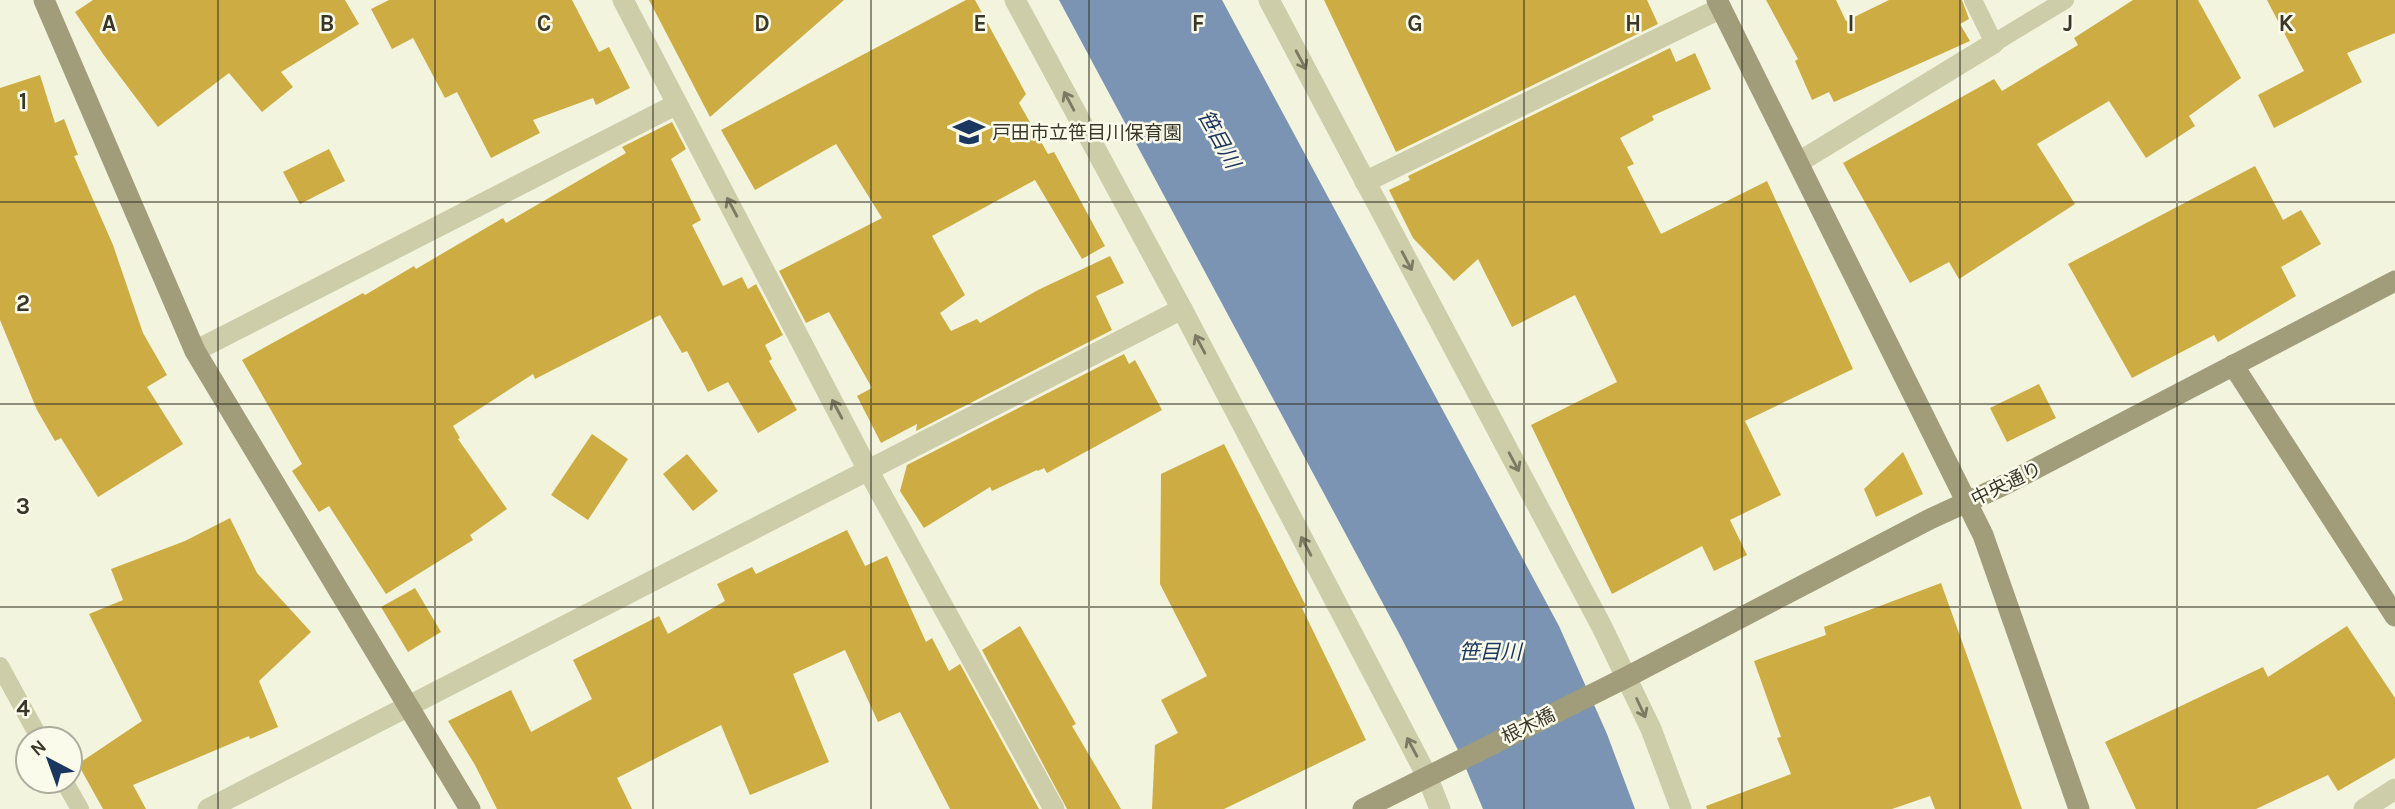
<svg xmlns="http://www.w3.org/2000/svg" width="2395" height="809" viewBox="0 0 2395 809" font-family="Karla,'Noto Sans JP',sans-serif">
<rect width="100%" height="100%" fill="#f3f4de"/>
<path fill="#7b94b3" d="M 1059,0 L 1222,0 L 1559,626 L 1607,734 L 1635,809 L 1483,809 L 1459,752 L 1402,639 Z"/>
<g fill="#cdac43">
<path d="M 93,0 L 345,0 L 359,24 L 281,72 L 293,87 L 262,112 L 229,73 L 158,127 L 103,54 L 75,12 Z"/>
<path d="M 389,0 L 572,0 L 599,52 L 609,47 L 630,88 L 596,105 L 593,98 L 533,120 L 540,133 L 491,158 L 457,92 L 445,98 L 413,38 L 392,49 L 371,9 Z"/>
<path d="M 649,0 L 844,0 L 710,117 Z"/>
<path d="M 966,0 L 975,0 L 1026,94 L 1019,103 L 1048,154 L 1054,152 L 1105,246 L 1082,259 L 1035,180 L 932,236 L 965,295 L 940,313 L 951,331 L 977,319 L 980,323 L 1038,290 L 1110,256 L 1124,283 L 1096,296 L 1112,330 L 916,431 L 917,424 L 881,443 L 857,396 L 872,388 L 829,312 L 806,323 L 779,271 L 882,218 L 836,144 L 755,190 L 721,130 Z"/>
<path d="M 1324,0 L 1647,0 L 1658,24 L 1396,152 Z"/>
<path d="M 1766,0 L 1836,0 L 1846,21 L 1889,0 L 1962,0 L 1969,19 L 1960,24 L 1970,41 L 1834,102 L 1829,92 L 1812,100 L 1795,61 L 1798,59 Z"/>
<path d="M 2133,0 L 2198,0 L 2241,78 L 2189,116 L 2195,126 L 2146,158 L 2109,101 L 2037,144 L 2075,204 L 1959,279 L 1949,262 L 1910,283 L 1843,163 L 1994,79 L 2002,91 L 2078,45 L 2074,38 Z"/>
<path d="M 2267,0 L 2395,0 L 2395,33 L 2347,53 L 2362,82 L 2274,128 L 2258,95 L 2304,71 Z"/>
<path d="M 1670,48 L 1676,62 L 1695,53 L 1711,89 L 1652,116 L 1654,120 L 1620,138 L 1634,164 L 1627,167 L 1661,234 L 1767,181 L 1853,369 L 1745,421 L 1781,495 L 1730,520 L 1747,555 L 1714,571 L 1702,546 L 1612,594 L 1531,425 L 1617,382 L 1575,295 L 1512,327 L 1478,259 L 1454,281 L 1413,238 L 1389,190 L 1410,180 L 1408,176 Z"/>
<path d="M 40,75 L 55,123 L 64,119 L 78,155 L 74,156 L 113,245 L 143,333 L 167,375 L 147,387 L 183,444 L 98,497 L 61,438 L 55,441 L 37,410 L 0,320 L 0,88 Z"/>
<path d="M 672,122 L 686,149 L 671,159 L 701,220 L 692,225 L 723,286 L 742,277 L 748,289 L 756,284 L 783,335 L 765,345 L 772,359 L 769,361 L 797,410 L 758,433 L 728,382 L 708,392 L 687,351 L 682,353 L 660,315 L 535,379 L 533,374 L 453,426 L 460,438 L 458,439 L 507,509 L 470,535 L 473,540 L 386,594 L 329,506 L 319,512 L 292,471 L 302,464 L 242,360 L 363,293 L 365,295 L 414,266 L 416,269 L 503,218 L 506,223 L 626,153 L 622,147 Z"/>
<path d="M 329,149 L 345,181 L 300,204 L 283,172 Z"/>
<path d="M 2255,166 L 2283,220 L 2301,210 L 2321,244 L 2281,267 L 2296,296 L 2218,342 L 2214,335 L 2132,378 L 2068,264 Z"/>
<path d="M 1124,354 L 1129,364 L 1135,360 L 1162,410 L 1047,473 L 1044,468 L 1038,471 L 1037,470 L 992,491 L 990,487 L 924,528 L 900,491 L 907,465 Z"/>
<path d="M 2039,384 L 2056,418 L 2007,442 L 1990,408 Z"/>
<path d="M 592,434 L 628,459 L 588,520 L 551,495 Z"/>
<path d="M 1224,444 L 1306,606 L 1302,608 L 1366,740 L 1224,809 L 1152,809 L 1155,745 L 1178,733 L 1161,700 L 1207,676 L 1160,584 L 1161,474 Z"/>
<path d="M 1903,452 L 1923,494 L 1876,517 L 1864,489 Z"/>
<path d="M 687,454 L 718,491 L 693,511 L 663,474 Z"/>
<path d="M 230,518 L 257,573 L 311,632 L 259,681 L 278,727 L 250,739 L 249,736 L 133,785 L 146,809 L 103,809 L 78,764 L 142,721 L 89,614 L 123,600 L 111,569 L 185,541 Z"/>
<path d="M 847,530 L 865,566 L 887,556 L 926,642 L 932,638 L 949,671 L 960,664 L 1039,809 L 950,809 L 900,712 L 878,722 L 845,650 L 793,674 L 829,762 L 750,795 L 721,725 L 617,778 L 632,809 L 497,809 L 475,765 L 448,721 L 511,690 L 531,732 L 592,699 L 573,660 L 659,616 L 668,634 L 725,601 L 717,584 L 752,567 L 756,574 Z"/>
<path d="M 1941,583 L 2022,809 L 1935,809 L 1930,796 L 1892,809 L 1707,809 L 1706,806 L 1791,774 L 1777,738 L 1781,737 L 1754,661 L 1826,635 L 1824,627 Z"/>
<path d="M 415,588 L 441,632 L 408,652 L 381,607 Z"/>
<path d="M 1020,626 L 1076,724 L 1072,726 L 1121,809 L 1067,809 L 982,650 Z"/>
<path d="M 2347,626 L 2395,698 L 2395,758 L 2338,791 L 2328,775 L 2256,809 L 2136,809 L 2105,742 L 2263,667 L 2268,677 Z"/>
</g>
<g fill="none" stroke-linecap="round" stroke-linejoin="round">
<g stroke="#cdcda9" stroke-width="18">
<path d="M 1973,0 L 1994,43 L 2065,0"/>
<path d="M 0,666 L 40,739"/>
<path d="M 64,781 L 80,809"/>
</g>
<g stroke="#cdcda9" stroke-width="21">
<path d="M 623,0 L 868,470 L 1054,809"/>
<path d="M 1015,0 L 1182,309 L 1427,776 L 1440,809"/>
<path d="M 1269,0 L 1602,627 L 1651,729 L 1681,809"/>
<path d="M 1799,162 L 1994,43"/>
<path d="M 1365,182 L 1721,8"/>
<path d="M 195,351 L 677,104"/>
<path d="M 208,809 L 1182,309"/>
<path d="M 2364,809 L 2395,789"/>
</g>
<g stroke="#a19d7a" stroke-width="21">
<path d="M 44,0 L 195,351 L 470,809"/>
<path d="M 1717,0 L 1983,535 L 2079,809"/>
<path d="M 2233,365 L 2395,616"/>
<path d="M 1363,809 L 1627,677 L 1930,519 L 2004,485 L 2395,281"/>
</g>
</g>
<defs><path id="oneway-shaft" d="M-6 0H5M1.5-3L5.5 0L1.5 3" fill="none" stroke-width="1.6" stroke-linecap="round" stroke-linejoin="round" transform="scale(1.75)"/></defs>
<g stroke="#7c7a63">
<use href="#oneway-shaft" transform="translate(1301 60) rotate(62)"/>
<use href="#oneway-shaft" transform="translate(1069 101) rotate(-118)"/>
<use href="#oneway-shaft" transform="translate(732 207) rotate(-118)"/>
<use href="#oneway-shaft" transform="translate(1407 261) rotate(62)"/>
<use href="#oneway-shaft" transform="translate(1200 344) rotate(-118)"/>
<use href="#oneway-shaft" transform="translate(837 409) rotate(-118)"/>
<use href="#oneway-shaft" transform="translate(1514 462) rotate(62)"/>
<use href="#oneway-shaft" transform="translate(1306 546) rotate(-118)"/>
<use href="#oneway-shaft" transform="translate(1641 708) rotate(65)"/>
<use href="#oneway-shaft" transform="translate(1412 747) rotate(-118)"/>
</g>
<path fill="none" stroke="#3a3729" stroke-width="2" stroke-opacity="0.55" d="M 218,0 L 218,809M 435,0 L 435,809M 653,0 L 653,809M 871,0 L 871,809M 1089,0 L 1089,809M 1306,0 L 1306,809M 1524,0 L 1524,809M 1742,0 L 1742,809M 1960,0 L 1960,809M 2177,0 L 2177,809M 0,202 L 2395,202M 0,404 L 2395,404M 0,607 L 2395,607"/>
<defs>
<symbol id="school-bare" viewBox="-9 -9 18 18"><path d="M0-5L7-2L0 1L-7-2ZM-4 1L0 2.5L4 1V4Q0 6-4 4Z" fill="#1c375f" stroke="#fafbeb" stroke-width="2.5" paint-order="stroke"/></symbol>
</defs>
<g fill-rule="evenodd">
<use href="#school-bare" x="947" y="110" width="44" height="44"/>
</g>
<g text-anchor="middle" stroke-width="5" stroke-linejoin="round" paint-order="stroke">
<g font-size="19" fill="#3a3729" stroke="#fafbeb" text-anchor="start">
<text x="992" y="139">戸田市立笹目川保育園</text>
</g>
<g font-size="19" fill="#3a3729" stroke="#fafbeb">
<text transform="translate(2006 483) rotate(-26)" y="7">中央通り</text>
<text transform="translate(1528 725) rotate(-26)" y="7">根木橋</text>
</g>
<g font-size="21" font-style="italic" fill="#1c375f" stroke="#fafbeb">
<text transform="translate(1219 139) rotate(61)" y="7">笹目川</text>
<text x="1490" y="659">笹目川</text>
</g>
</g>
<g font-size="23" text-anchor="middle" font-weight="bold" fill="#3a3729" stroke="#fafbeb" stroke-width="5" stroke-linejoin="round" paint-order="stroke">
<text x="109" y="31">A</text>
<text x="327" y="31">B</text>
<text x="544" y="31">C</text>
<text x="762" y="31">D</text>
<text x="980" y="31">E</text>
<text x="1198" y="31">F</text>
<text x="1415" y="31">G</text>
<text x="1633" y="31">H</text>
<text x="1851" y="31">I</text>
<text x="2068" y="31">J</text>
<text x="2286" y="31">K</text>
<text x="23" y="109">1</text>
<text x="23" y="311">2</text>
<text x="23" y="514">3</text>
<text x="23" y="716">4</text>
</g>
<g transform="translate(49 760) rotate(319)"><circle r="33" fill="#fafbeb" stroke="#adad9d" stroke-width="2"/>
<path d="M0-5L12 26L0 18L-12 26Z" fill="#1c375f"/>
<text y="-10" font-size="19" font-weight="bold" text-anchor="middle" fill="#3a3729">N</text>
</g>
</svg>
